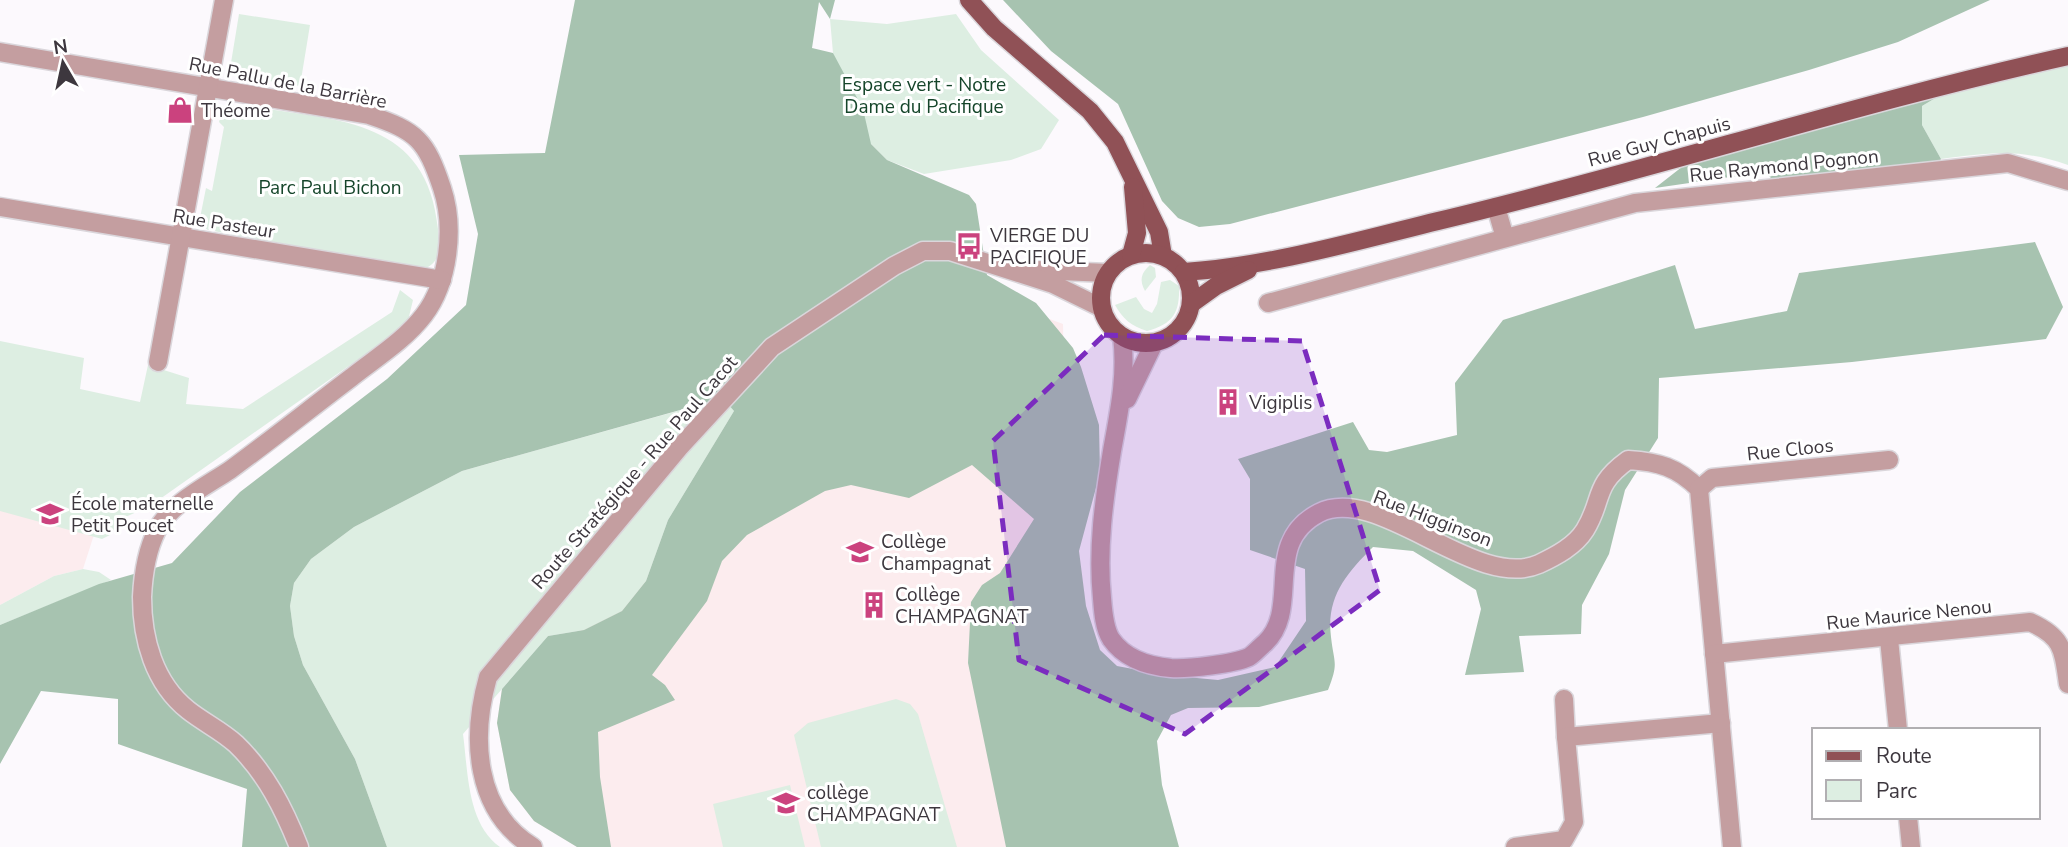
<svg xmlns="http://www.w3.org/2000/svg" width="2068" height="847" viewBox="0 0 2068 847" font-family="'Nunito Sans',sans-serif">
<rect width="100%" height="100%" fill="#fcf9fd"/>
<g fill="#fcecee">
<path d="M 1015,306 L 1063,324 L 1067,532 L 1060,571 L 1151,847 L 577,847 L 534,821 L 510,790 L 497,723 L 502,689 Z"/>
<path d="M 0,448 L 108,491 L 83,569 L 54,576 L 0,605 Z"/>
</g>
<g fill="#ddeee2">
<path d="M 239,14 L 310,25 L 300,86 L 229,75 Z"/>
<path d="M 956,14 L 981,50 L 1059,120 L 1041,149 L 1011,160 L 924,174 L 887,160 L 860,133 L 833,53 L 830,19 L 887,24 Z"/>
<path d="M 2068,56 L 2068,165 C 2020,148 1990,153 1941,159 L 1922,125 L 1922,106 L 1969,78 Z"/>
<path d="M 248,106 C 337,121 427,117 438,229 C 439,246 442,263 423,269 L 208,230 L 199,223 L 206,188 L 212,191 L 224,127 L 219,122 L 223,108 L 246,111 Z"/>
<path d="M 1150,265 L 1155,268 L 1156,277 L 1145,291 C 1139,280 1141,273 1150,265 Z"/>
<path d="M 1170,280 L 1179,286 C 1180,313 1173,324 1147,331 C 1131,326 1123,319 1115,305 L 1136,297 L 1144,309 L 1152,313 L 1157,304 L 1161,282 Z"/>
<path d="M 400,290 L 413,300 L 407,325 L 150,506 L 121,519 L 110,535 L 102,539 L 0,511 L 0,341 L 84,358 L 80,389 L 140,402 L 148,365 L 189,378 L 186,404 L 243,409 L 392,312 Z"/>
<path d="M 724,398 L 734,411 L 668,520 L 646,581 L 622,611 L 584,630 L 548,636 L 463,734 C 468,771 467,824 500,847 L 387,847 L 355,759 L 303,665 L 294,636 L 290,606 L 294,583 L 311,559 L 354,527 L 462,471 Z"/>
<path d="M 83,569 L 99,572 L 111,580 L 0,625 L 0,605 L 54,576 Z"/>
<path d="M 896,699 L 910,704 L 918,714 L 957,847 L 821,847 L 794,735 L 808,723 Z"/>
<path d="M 790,785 L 805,847 L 723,847 L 713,804 Z"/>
</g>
<g fill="#a7c3b0">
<path d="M 575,0 L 835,0 L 830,19 L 819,2 L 812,48 L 833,53 L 863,109 L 871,144 L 887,160 L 969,195 L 976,204 L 987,275 L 1036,303 L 1073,348 L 1081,367 L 1099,425 L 1100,473 L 1079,551 L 1086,606 L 1100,650 L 1117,666 L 1165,675 L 1218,680 L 1275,667 L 1306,621 L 1305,569 L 1250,550 L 1250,479 L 1238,459 L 1353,422 L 1369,450 L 1387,452 L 1457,435 L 1455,383 L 1503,320 L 1675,265 L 1695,329 L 1787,311 L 1799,273 L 2035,242 L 2063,307 L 2046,339 L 1852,362 L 1659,378 L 1658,438 L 1625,490 L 1609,554 L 1582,605 L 1581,634 L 1519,636 L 1524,672 L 1465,675 L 1481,609 L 1476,590 L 1413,551 L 1373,547 C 1346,574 1326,597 1331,637 C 1334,664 1339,662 1328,690 L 1259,707 L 1188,708 L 1171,715 L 1157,741 L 1162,785 L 1179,847 L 1006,847 L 968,663 L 971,602 L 982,585 L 1000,573 L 1034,519 L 972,465 L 909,498 L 851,485 L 825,491 L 747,535 L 722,561 L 707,601 L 652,675 L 665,685 L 675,700 L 598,732 L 600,777 L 611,847 L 577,847 L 534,821 L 510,790 L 497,723 L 502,689 L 548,636 L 584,630 L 622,611 L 646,581 L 668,520 L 734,411 L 723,398 L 462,471 L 354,527 L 311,559 L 294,583 L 290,606 L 294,636 L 303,665 L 355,759 L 387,847 L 242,847 L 247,789 L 118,744 L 118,699 L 41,691 L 0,764 L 0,625 L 99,584 L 172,563 L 240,492 L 387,379 L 466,305 L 478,234 L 459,155 L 545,153 Z"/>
<path d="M 1003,0 L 1990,0 L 1898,42 L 1809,70 L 1643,117 L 1230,224 L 1199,227 L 1178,218 L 1162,201 L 1118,104 L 1051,51 Z"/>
<path d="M 1969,78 L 1922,106 L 1922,125 L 1941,159 L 1934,170 L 1779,186 L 1765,172 L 1655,188 L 1701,152 Z"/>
</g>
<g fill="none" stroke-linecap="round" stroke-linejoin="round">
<defs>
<g id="minor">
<path d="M 0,52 L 369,115 C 417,131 426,140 442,188 C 455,227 449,282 424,315 C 405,340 376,358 352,377 C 311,408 271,440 230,470 C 206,486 170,504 157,530 C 147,550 143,575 142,597 C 142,639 154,683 188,710 C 203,722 222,731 236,744 C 266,773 284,809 299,847"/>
<path d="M 0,207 L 442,280"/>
<path d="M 1496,207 L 1505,238"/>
<path d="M 1035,270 L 1108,273"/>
<path d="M 1268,303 L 1635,203 L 2008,163 L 2068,181"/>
<path d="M 1122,336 C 1127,376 1119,412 1112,451 C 1104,499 1097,549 1102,598 C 1103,611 1104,628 1111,639 C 1125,659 1148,666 1171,668 C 1188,669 1234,664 1249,657 C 1254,654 1260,647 1265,643 C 1302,608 1261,543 1319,513 C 1378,483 1476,592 1539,564 C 1556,556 1575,546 1585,530 C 1604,499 1592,486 1628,460 C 1659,462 1677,467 1699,489 L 1732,847"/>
<path d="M 158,362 L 224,0"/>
<path d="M 1127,399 L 1154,343"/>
<path d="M 1699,489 L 1712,478 L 1889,460"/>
<path d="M 1889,639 L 1898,730"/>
<path d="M 1714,654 L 2030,622 C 2063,637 2063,649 2068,684"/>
<path d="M 1564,699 L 1566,737"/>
<path d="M 1908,817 L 1911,847"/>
<path d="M 533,847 C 474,811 471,737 488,677 L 679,448 L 772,347 L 894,266 L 923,251 L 950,251 L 1053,284 L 1102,308"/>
<path d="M 1515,847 L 1564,840 L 1574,822 L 1566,737 L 1721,723"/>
</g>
<g id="major">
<path d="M 969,0 L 994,28 L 1090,111 L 1115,142 L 1159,232 L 1163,256"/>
<circle cx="1146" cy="298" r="45"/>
<path d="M 1131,255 L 1137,233 L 1133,187"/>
<path d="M 1184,272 C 1270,266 1353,242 1438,221 C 1649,171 1856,103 2068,56"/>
<path d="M 1191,304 L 1216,286 L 1248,270"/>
</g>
</defs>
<use href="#minor" stroke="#dad6db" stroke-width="21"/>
<use href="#major" stroke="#dad6db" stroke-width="21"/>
<use href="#minor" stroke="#c49ea0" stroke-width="18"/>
<use href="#major" stroke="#905156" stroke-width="18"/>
</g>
<path fill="#7b2cbf" fill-opacity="0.2" stroke="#7b2cbf" stroke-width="5" stroke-dasharray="14 9" stroke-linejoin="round" d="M 1104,335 L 1302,341 L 1380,590 L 1185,734 L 1019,660 L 993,441 Z"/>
<defs>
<symbol id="shop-bare" viewBox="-9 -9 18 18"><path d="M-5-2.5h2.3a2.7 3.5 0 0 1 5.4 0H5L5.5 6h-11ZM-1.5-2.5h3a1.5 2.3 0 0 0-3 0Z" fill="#cb427e" stroke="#fff" stroke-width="2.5" paint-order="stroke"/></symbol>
<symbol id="bus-bare" viewBox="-9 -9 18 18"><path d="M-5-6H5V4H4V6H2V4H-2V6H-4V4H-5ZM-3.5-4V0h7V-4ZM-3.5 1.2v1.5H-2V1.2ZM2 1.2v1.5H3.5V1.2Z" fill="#cb427e" stroke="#fff" stroke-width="2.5" paint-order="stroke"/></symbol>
<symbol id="building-bare" viewBox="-9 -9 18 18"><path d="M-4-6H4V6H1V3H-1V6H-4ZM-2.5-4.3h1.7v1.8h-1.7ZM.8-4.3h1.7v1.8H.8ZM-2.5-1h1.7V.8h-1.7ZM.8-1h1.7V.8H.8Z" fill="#cb427e" stroke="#fff" stroke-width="2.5" paint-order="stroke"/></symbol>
<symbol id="school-bare" viewBox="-9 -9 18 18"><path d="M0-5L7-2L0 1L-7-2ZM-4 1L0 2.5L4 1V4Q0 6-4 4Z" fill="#cb427e" stroke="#fff" stroke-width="2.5" paint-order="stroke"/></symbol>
</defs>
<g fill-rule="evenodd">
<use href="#shop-bare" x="161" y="91" width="38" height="38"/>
<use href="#bus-bare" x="950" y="227" width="38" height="38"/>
<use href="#building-bare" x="1209" y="383" width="38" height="38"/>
<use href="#school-bare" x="31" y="495" width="38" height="38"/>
<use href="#school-bare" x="841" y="533" width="38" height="38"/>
<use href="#building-bare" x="855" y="586" width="38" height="38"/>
<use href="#school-bare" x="767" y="784" width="38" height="38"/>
</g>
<g text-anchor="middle" stroke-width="6" stroke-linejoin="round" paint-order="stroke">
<g font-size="19" fill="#3d373e" stroke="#fff">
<text transform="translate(288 82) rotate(11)" y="7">Rue Pallu de la Barrière</text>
<text transform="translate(1659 141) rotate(-15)" y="7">Rue Guy Chapuis</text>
<text transform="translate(1784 165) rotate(-6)" y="7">Rue Raymond Pognon</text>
<text transform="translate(224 223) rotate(9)" y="7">Rue Pasteur</text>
<text transform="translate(1790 449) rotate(-6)" y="7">Rue Cloos</text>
<text transform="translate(634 472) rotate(-49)" y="7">Route Stratégique - Rue Paul Cacot</text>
<text transform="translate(1433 518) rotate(21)" y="7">Rue Higginson</text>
<text transform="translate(1909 614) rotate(-6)" y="7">Rue Maurice Nenou</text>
</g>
<g font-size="19" fill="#15452a" stroke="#fff">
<text x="924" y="91">Espace vert - Notre<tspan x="924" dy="22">Dame du Pacifique</tspan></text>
<text x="330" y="194">Parc Paul Bichon</text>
</g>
<g font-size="19" fill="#3d373e" stroke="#fff" text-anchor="start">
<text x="201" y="117">Théome</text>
<text x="990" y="242">VIERGE DU<tspan x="990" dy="22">PACIFIQUE</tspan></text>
<text x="1249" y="409">Vigiplis</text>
<text x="71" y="510">École maternelle<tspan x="71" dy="22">Petit Poucet</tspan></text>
<text x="881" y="548">Collège<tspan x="881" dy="22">Champagnat</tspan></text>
<text x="895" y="601">Collège<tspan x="895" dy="22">CHAMPAGNAT</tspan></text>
<text x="807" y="799">collège<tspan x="807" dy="22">CHAMPAGNAT</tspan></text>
</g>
</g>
<rect x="1812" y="728" width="228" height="91" fill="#ffffff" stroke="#b1afb2" stroke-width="2"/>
<rect x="1826" y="751" width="35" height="10" fill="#905156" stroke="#b1afb2" stroke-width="2"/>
<text x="1876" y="763" font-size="21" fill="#3d373e">Route</text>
<rect x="1826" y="780" width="35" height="21" fill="#ddeee2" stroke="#b1afb2" stroke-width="2"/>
<text x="1876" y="798" font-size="21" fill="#3d373e">Parc</text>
<g transform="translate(63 63) rotate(351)" stroke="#ffffff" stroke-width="5" paint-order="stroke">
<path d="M0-5L12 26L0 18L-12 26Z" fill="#3d373e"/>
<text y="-10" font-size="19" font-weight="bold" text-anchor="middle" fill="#3d373e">N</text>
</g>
</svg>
